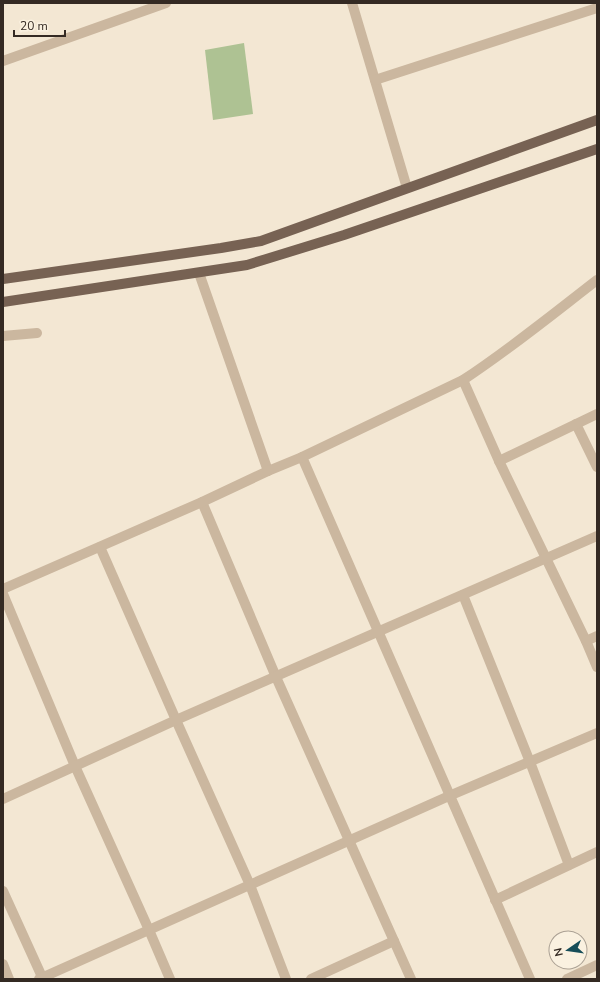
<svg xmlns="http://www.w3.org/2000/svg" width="600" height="982" viewBox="0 0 600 982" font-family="'Nunito Sans',sans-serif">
<rect width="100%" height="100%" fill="#f3e7d3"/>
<path fill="#aec293" d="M 244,43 L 253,114 L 213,120 L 205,50 Z"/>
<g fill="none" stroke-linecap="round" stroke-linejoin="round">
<g stroke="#cbb79f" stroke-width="10">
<path d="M 352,3 L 407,188"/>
<path d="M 3,61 L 166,3"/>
<path d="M 375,80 L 597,8"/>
<path d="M 199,273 L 268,471"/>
<path d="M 3,336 L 37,333"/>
<path d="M 463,380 L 499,461 L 586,641 L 597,667"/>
<path d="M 576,424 L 597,467"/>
<path d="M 302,457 L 530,979"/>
<path d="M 499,461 L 597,414"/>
<path d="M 202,502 L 276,677 L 411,979"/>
<path d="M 100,547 L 176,720 L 250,885 L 286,979"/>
<path d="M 3,589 L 202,502 L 268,471 L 302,457 L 463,380 C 509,350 553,314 597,280"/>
<path d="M 3,594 L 75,766 L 149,930 L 170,979"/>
<path d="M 463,595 L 530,762 L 569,865"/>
<path d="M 586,641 L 597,636"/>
<path d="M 3,799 L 176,720 L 597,536"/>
<path d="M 3,891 L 43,979"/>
<path d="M 495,900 L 597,852"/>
<path d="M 3,964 L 9,979"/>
<path d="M 39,979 L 449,796 L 597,733"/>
<path d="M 311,979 L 394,941"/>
<path d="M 567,979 L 597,965"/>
</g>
<g stroke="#776253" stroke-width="10">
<path d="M 3,279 L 221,248 L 261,241 L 597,120"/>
<path d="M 3,302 L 247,265 L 344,235 L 597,149"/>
</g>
</g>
<rect width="600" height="982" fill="none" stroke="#342a23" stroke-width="8"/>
<g transform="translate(568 950) rotate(257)"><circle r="19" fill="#faf1e0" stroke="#aba194"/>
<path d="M0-3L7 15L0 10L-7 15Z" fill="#164d58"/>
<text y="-6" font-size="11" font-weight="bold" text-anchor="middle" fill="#342a23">N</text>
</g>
<path d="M14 30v6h51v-6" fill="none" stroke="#342a23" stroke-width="2"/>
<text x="20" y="30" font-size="12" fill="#342a23" stroke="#faf1e0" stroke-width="3" paint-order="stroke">20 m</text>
</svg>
